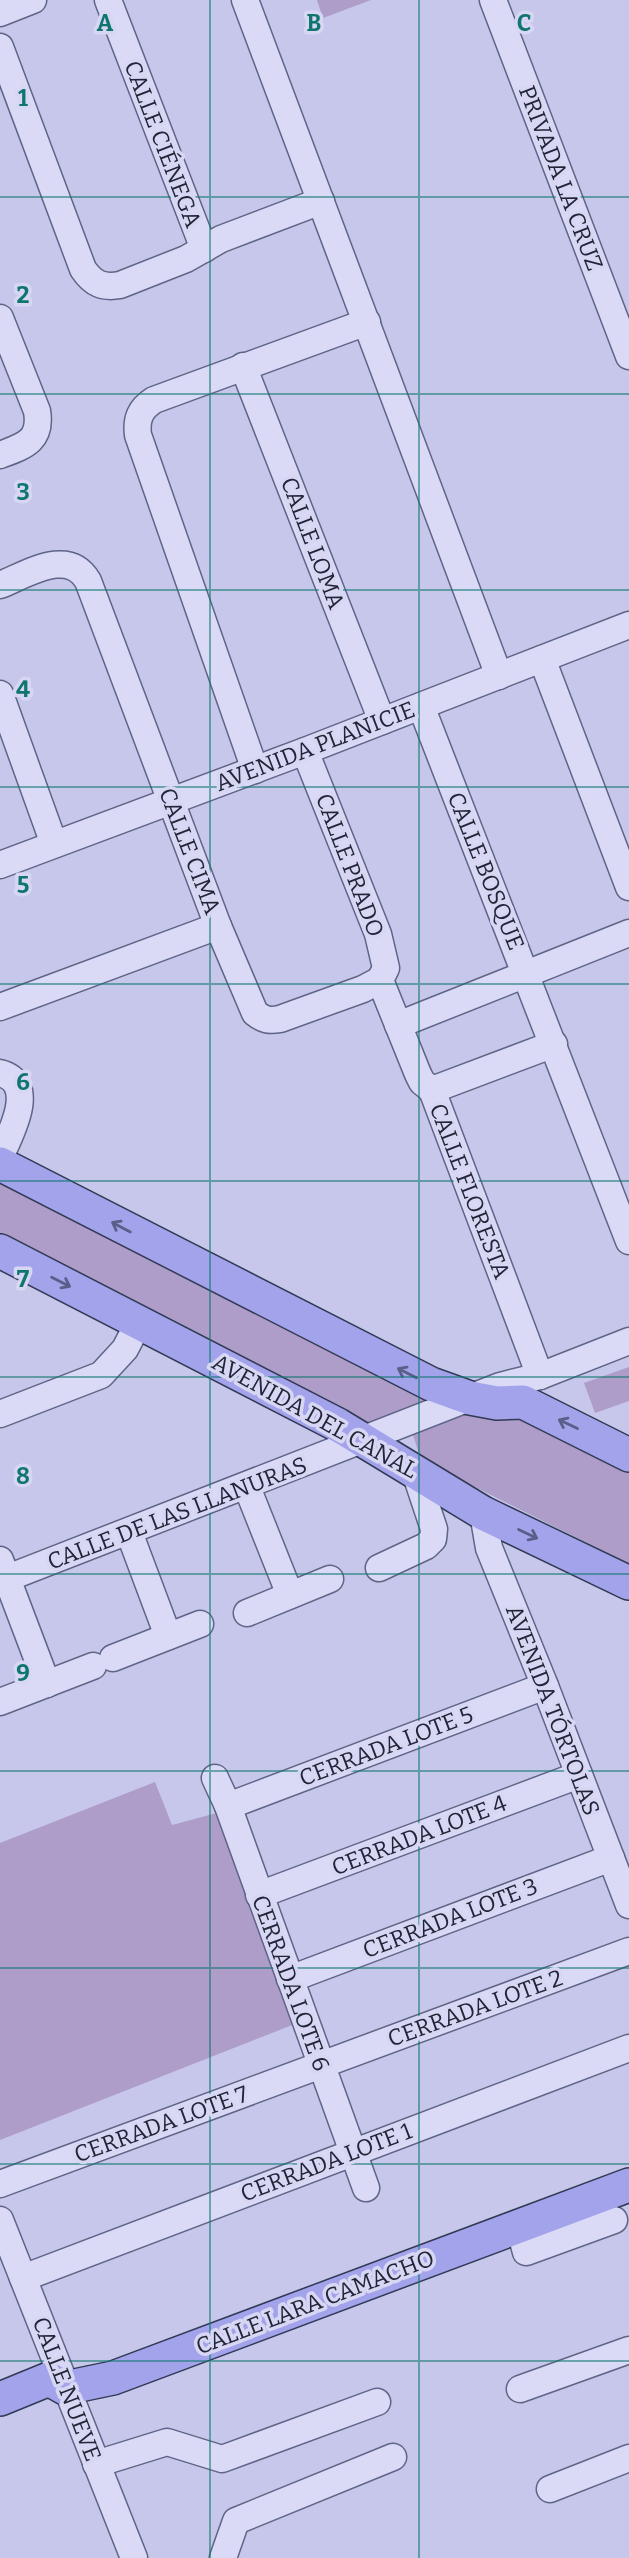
<svg xmlns="http://www.w3.org/2000/svg" width="629" height="2558" viewBox="0 0 629 2558" font-family="Bitter,serif">
<rect width="100%" height="100%" fill="#c7c7eb"/>
<g fill="#ae9cc9">
<path d="M 317,0 L 371,0 L 323,18 Z"/>
<path d="M 0,1183 L 426,1401 L 353,1435 L 0,1242 Z"/>
<path d="M 629,1367 L 629,1401 L 595,1413 L 584,1383 Z"/>
<path d="M 471,1411 L 526,1412 L 629,1466 L 629,1564 L 421,1460 L 412,1432 Z"/>
<path d="M 155,1782 L 172,1825 L 239,1807 L 310,2018 L 0,2140 L 0,1843 Z"/>
</g>
<g fill="none" stroke-linecap="round" stroke-linejoin="round">
<defs>
<g id="minor">
<path d="M 108,0 L 204,249"/>
<path d="M 245,0 L 499,676"/>
<path d="M 493,0 L 629,356"/>
<path d="M 0,13 L 33,0"/>
<path d="M 0,47 L 83,269 C 93,284 103,288 120,285 L 186,259 L 221,239 L 321,201"/>
<path d="M 0,318 L 37,411 C 42,441 24,446 0,455"/>
<path d="M 243,366 L 382,721"/>
<path d="M 0,585 C 28,574 68,547 88,581 L 218,926 L 255,1013 C 264,1020 269,1021 280,1019 L 363,989 L 380,980"/>
<path d="M 542,659 L 629,887"/>
<path d="M 0,694 L 54,844"/>
<path d="M 421,706 L 629,1241"/>
<path d="M 305,751 L 378,934 L 386,968 L 380,980"/>
<path d="M 255,770 L 138,435 C 136,419 140,409 154,400 L 367,322"/>
<path d="M 0,865 L 305,751 L 629,625"/>
<path d="M 380,980 L 418,1074 L 422,1082 L 432,1090"/>
<path d="M 0,1007 L 218,926"/>
<path d="M 398,1025 L 629,933"/>
<path d="M 0,1073 C 39,1083 10,1135 0,1157"/>
<path d="M 432,1090 L 540,1376"/>
<path d="M 432,1090 L 554,1044"/>
<path d="M 0,1414 L 101,1375 L 125,1349 L 139,1322"/>
<path d="M 247,1487 L 290,1595"/>
<path d="M 483,1513 L 489,1548 L 545,1686 L 629,1905"/>
<path d="M 129,1532 L 168,1636"/>
<path d="M 0,1560 L 47,1684"/>
<path d="M 379,1568 L 426,1546 L 433,1539 L 434,1529 L 414,1469"/>
<path d="M 0,1581 L 500,1386 L 540,1376 L 629,1341"/>
<path d="M 247,1613 L 330,1579"/>
<path d="M 113,1658 L 200,1624"/>
<path d="M 0,1702 L 93,1666"/>
<path d="M 215,1778 L 228,1806 L 366,2188"/>
<path d="M 228,1806 L 545,1686"/>
<path d="M 259,1895 L 579,1775"/>
<path d="M 290,1979 L 611,1858"/>
<path d="M 0,2184 L 629,1951"/>
<path d="M 0,2220 L 134,2558"/>
<path d="M 519,2226 L 526,2252 L 614,2220"/>
<path d="M 23,2278 L 629,2048"/>
<path d="M 520,2389 L 629,2350"/>
<path d="M 96,2464 L 167,2442 L 222,2459 L 377,2402"/>
<path d="M 550,2489 L 629,2458"/>
<path d="M 223,2558 L 236,2521 L 393,2457"/>
</g>
<g id="major">
<path d="M 0,1164 L 431,1384 L 470,1398 L 497,1403 L 523,1402 L 629,1455"/>
<path d="M 0,1251 L 338,1425 L 483,1513 L 629,1583"/>
<path d="M 0,2399 L 49,2379 L 65,2388 L 113,2378 L 629,2185"/>
</g>
</defs>
<use href="#minor" stroke="#5e6586" stroke-width="29"/>
<use href="#major" stroke="#313a54" stroke-width="36"/>
<use href="#minor" stroke="#dadaf7" stroke-width="26"/>
<use href="#major" stroke="#a2a3eb" stroke-width="33"/>
</g>
<defs><path id="oneway-shaft" d="M-6 0H5M1.5-3L5.5 0L1.5 3" fill="none" stroke-width="1.6" stroke-linecap="round" stroke-linejoin="round" transform="scale(1.75)"/></defs>
<g stroke="#5a5e88">
<use href="#oneway-shaft" transform="translate(121 1227) rotate(-152)"/>
<use href="#oneway-shaft" transform="translate(61 1282) rotate(27)"/>
<use href="#oneway-shaft" transform="translate(407 1373) rotate(-153)"/>
<use href="#oneway-shaft" transform="translate(568 1424) rotate(-154)"/>
<use href="#oneway-shaft" transform="translate(528 1534) rotate(26)"/>
</g>
<path fill="none" stroke="#0f766e" stroke-width="2" stroke-opacity="0.55" d="M 210,0 L 210,2558M 419,0 L 419,2558M 0,197 L 629,197M 0,394 L 629,394M 0,590 L 629,590M 0,787 L 629,787M 0,984 L 629,984M 0,1181 L 629,1181M 0,1377 L 629,1377M 0,1574 L 629,1574M 0,1771 L 629,1771M 0,1968 L 629,1968M 0,2164 L 629,2164M 0,2361 L 629,2361"/>
<g text-anchor="middle" stroke-width="7" stroke-linejoin="round" paint-order="stroke">
<g font-size="23" fill="#202537" stroke="#d7d6f3">
<text transform="translate(163 144) rotate(69)" y="8">CALLE CIÉNEGA</text>
<text transform="translate(561 178) rotate(69)" y="8">PRIVADA LA CRUZ</text>
<text transform="translate(313 543) rotate(69)" y="8">CALLE LOMA</text>
<text transform="translate(315 746) rotate(-21)" y="8">AVENIDA PLANICIE</text>
<text transform="translate(190 851) rotate(69)" y="8">CALLE CIMA</text>
<text transform="translate(350 865) rotate(69)" y="8">CALLE PRADO</text>
<text transform="translate(486 871) rotate(68)" y="8">CALLE BOSQUE</text>
<text transform="translate(470 1191) rotate(69)" y="8">CALLE FLORESTA</text>
<text transform="translate(315 1416) rotate(29)" y="8">AVENIDA DEL CANAL</text>
<text transform="translate(177 1513) rotate(-21)" y="8">CALLE DE LAS LLANURAS</text>
<text transform="translate(553 1710) rotate(69)" y="8">AVENIDA TÓRTOLAS</text>
<text transform="translate(386 1746) rotate(-21)" y="8">CERRADA LOTE 5</text>
<text transform="translate(419 1835) rotate(-21)" y="8">CERRADA LOTE 4</text>
<text transform="translate(450 1918) rotate(-21)" y="8">CERRADA LOTE 3</text>
<text transform="translate(291 1983) rotate(70)" y="8">CERRADA LOTE 6</text>
<text transform="translate(475 2008) rotate(-20)" y="8">CERRADA LOTE 2</text>
<text transform="translate(161 2124) rotate(-20)" y="8">CERRADA LOTE 7</text>
<text transform="translate(326 2162) rotate(-21)" y="8">CERRADA LOTE 1</text>
<text transform="translate(315 2302) rotate(-21)" y="8">CALLE LARA CAMACHO</text>
<text transform="translate(67 2389) rotate(69)" y="8">CALLE NUEVE</text>
</g>
</g>
<g font-size="23" text-anchor="middle" font-weight="bold" fill="#0f766e" stroke="#d7d6f3" stroke-width="7" stroke-linejoin="round" paint-order="stroke">
<text x="105" y="31">A</text>
<text x="314" y="31">B</text>
<text x="524" y="31">C</text>
<text x="23" y="106">1</text>
<text x="23" y="303">2</text>
<text x="23" y="500">3</text>
<text x="23" y="697">4</text>
<text x="23" y="893">5</text>
<text x="23" y="1090">6</text>
<text x="23" y="1287">7</text>
<text x="23" y="1484">8</text>
<text x="23" y="1681">9</text>
</g>
</svg>
